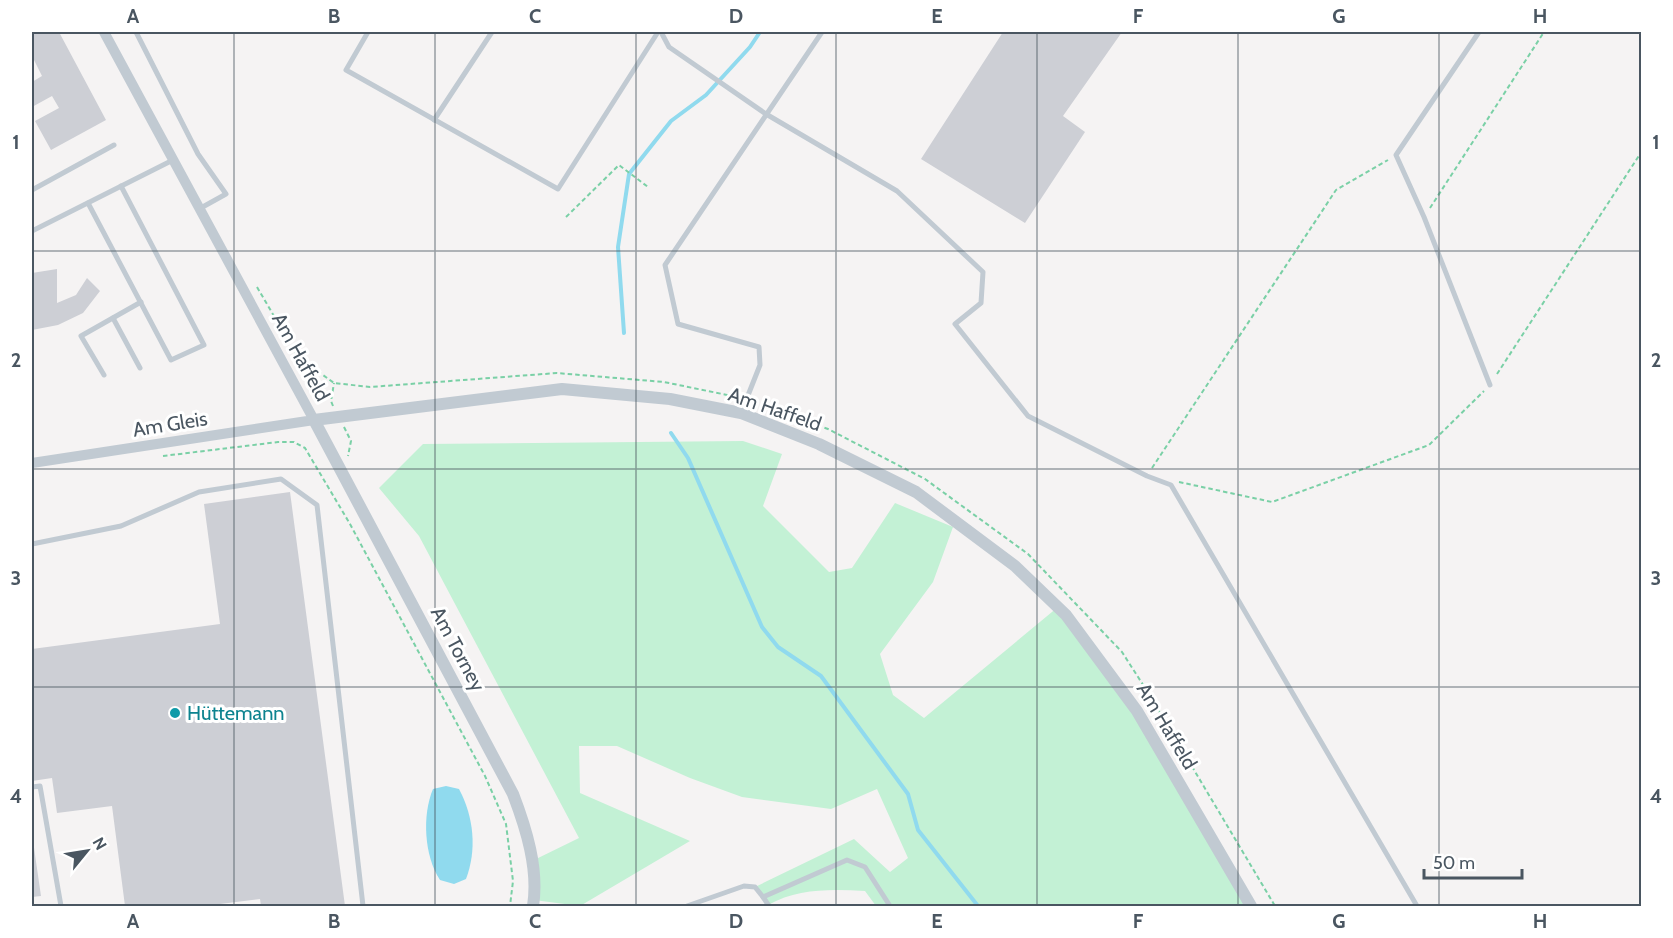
<svg xmlns="http://www.w3.org/2000/svg" width="1673" height="938" viewBox="0 0 1673 938" font-family="Cabin,sans-serif">
<rect width="100%" height="100%" fill="#f5f3f3"/>
<path fill="#c3f1d5" d="M 743,441 L 782,454 L 763,506 L 829,572 L 852,568 L 895,503 L 953,527 L 933,582 L 880,654 L 893,695 L 924,718 L 1058,607 L 1105,665 L 1251,906 L 876,906 L 865,891 C 832,889 798,888 768,905 L 755,887 L 854,839 L 890,872 L 908,858 L 877,789 L 831,809 L 742,797 L 690,778 L 617,746 L 579,746 L 580,793 L 690,841 L 580,906 L 534,900 L 532,861 L 579,838 L 419,536 L 379,488 L 423,444 Z"/>
<path fill="#90daee" d="M 446,786 L 459,789 C 474,817 477,850 466,879 L 454,884 L 440,880 C 424,856 422,815 433,789 Z"/>
<g fill="none" stroke-linecap="round" stroke-linejoin="round">
<g stroke="#90daee" stroke-width="4">
<path d="M 624,333 L 618,247 L 629,174 L 671,121 L 706,95 L 750,47 L 760,32"/>
<path d="M 671,433 L 688,458 L 762,627 L 778,647 L 821,676 L 908,794 L 918,830 L 978,906"/>
</g>
</g>
<g fill="#cdcfd5">
<path d="M 32,32 L 59,32 L 106,120 L 51,150 L 35,121 L 59,108 L 52,96 L 32,107 L 32,82 L 42,76 L 32,56 Z"/>
<path d="M 1003,32 L 1122,32 L 1063,116 L 1085,132 L 1025,223 L 921,159 Z"/>
<path d="M 57,269 L 57,303 L 76,295 L 87,278 L 100,291 L 83,313 L 58,325 L 32,330 L 32,273 Z"/>
<path d="M 290,492 L 345,906 L 261,906 L 260,899 L 204,906 L 125,906 L 112,806 L 57,813 L 52,778 L 32,781 L 32,649 L 220,624 L 204,504 Z"/>
<path d="M 32,834 L 41,896 L 32,897 Z"/>
</g>
<g fill="none" stroke-linecap="round" stroke-linejoin="round">
<g stroke="#7ad0a6" stroke-width="2" stroke-dasharray="4.5 3" stroke-linecap="butt">
<path d="M 1430,208 L 1544,32"/>
<path d="M 566,217 L 619,165 L 648,187"/>
<path d="M 257,287 L 298,357 L 334,383 L 370,387 L 557,373 L 664,382 L 737,397"/>
<path d="M 1497,374 L 1642,151"/>
<path d="M 754,402 L 828,429 L 925,479 L 1028,554 L 1122,652 L 1147,691 L 1275,906"/>
<path d="M 333,406 L 331,401 L 334,383"/>
<path d="M 344,427 L 351,441 L 348,456"/>
<path d="M 163,456 L 278,442 L 294,442 L 305,448 L 350,524 L 485,776 L 506,824 L 513,881 L 510,906"/>
<path d="M 1152,468 L 1336,190 L 1388,160"/>
<path d="M 1179,482 L 1272,502 L 1429,445 L 1484,391"/>
</g>
<g stroke="#c1cad2" stroke-width="5">
<path d="M 136,32 L 198,154 L 226,194 L 199,209"/>
<path d="M 368,32 L 346,70 L 558,189 L 658,32"/>
<path d="M 661,32 L 669,47 L 766,114 L 897,191 L 983,272 L 981,303 L 955,324 L 1028,416 L 1147,476 L 1171,485 L 1417,906"/>
<path d="M 1479,32 L 1396,155 L 1424,217 L 1490,385"/>
<path d="M 434,120 L 492,32"/>
<path d="M 32,190 L 114,145"/>
<path d="M 88,203 L 171,360 L 204,345 L 121,186"/>
<path d="M 32,231 L 173,160"/>
<path d="M 113,318 L 140,368"/>
<path d="M 104,375 L 81,336 L 141,302"/>
<path d="M 741,413 L 760,365 L 759,347 L 678,324 L 665,265 L 822,32"/>
<path d="M 32,544 L 121,526 L 199,492 L 281,479 L 317,505 L 363,906"/>
<path d="M 32,787 L 40,786 L 61,906"/>
<path d="M 763,897 L 769,906"/>
<path d="M 687,906 L 744,886 L 755,887 L 763,897 L 847,860 L 865,867 L 890,906"/>
</g>
<path stroke="#c1cad2" stroke-width="10" d="M 32,463 L 314,420 L 104,32"/>
<path stroke="#c1cad2" stroke-width="12" d="M 533,906 C 539,869 526,828 513,794 L 314,420 L 562,389 L 670,399 L 741,413 L 819,444 L 916,492 L 1015,566 L 1066,615 L 1137,711 L 1251,906"/>
</g>
<path fill="none" stroke="#4a5661" stroke-width="1.5" stroke-opacity="0.55" d="M 234,32 L 234,906M 435,32 L 435,906M 636,32 L 636,906M 836,32 L 836,906M 1037,32 L 1037,906M 1238,32 L 1238,906M 1439,32 L 1439,906M 32,251 L 1642,251M 32,469 L 1642,469M 32,687 L 1642,687"/>
<circle fill="#0f9aa8" stroke="#fff" stroke-width="2" cx="175" cy="713" r="6"/>
<g text-anchor="middle" stroke-width="6" stroke-linejoin="round" paint-order="stroke">
<g font-size="20" fill="#4a5661" stroke="#fff">
<text transform="translate(301 357) rotate(61)" y="7">Am Haffeld</text>
<text transform="translate(775 409) rotate(19)" y="7">Am Haffeld</text>
<text transform="translate(170 424) rotate(-9)" y="7">Am Gleis</text>
<text transform="translate(458 649) rotate(62)" y="7">Am Torney</text>
<text transform="translate(1167 726) rotate(59)" y="7">Am Haffeld</text>
</g>
<g font-size="20" fill="#0d838f" stroke="#fff" text-anchor="start">
<text x="187" y="720">Hüttemann</text>
</g>
</g>
<rect width="1673" height="938" fill="none" stroke="#ffffff" stroke-width="66"/>
<g transform="translate(87 851) rotate(60)" stroke="#ffffff" stroke-width="4.5" paint-order="stroke">
<path d="M0-4.5L10 22L0 15L-10 22Z" fill="#4a5661"/>
<text y="-9" font-size="16" font-weight="bold" text-anchor="middle" fill="#4a5661">N</text>
</g>
<path d="M1424 869v9h98v-9" fill="none" stroke="#4a5661" stroke-width="3"/>
<text x="1433" y="869" font-size="18" fill="#4a5661" stroke="#ffffff" stroke-width="4.5" paint-order="stroke">50 m</text>
<rect x="33" y="33" width="1607" height="872" fill="none" stroke="#4a5661" stroke-width="2"/>
<g font-size="20" text-anchor="middle" font-weight="bold" fill="#4a5661">
<text x="133" y="23">A</text>
<text x="334" y="23">B</text>
<text x="535" y="23">C</text>
<text x="736" y="23">D</text>
<text x="937" y="23">E</text>
<text x="1138" y="23">F</text>
<text x="1339" y="23">G</text>
<text x="1540" y="23">H</text>
<text x="16" y="149">1</text>
<text x="1656" y="149">1</text>
<text x="16" y="367">2</text>
<text x="1656" y="367">2</text>
<text x="16" y="585">3</text>
<text x="1656" y="585">3</text>
<text x="16" y="803">4</text>
<text x="1656" y="803">4</text>
<text x="133" y="928">A</text>
<text x="334" y="928">B</text>
<text x="535" y="928">C</text>
<text x="736" y="928">D</text>
<text x="937" y="928">E</text>
<text x="1138" y="928">F</text>
<text x="1339" y="928">G</text>
<text x="1540" y="928">H</text>
</g>
</svg>
